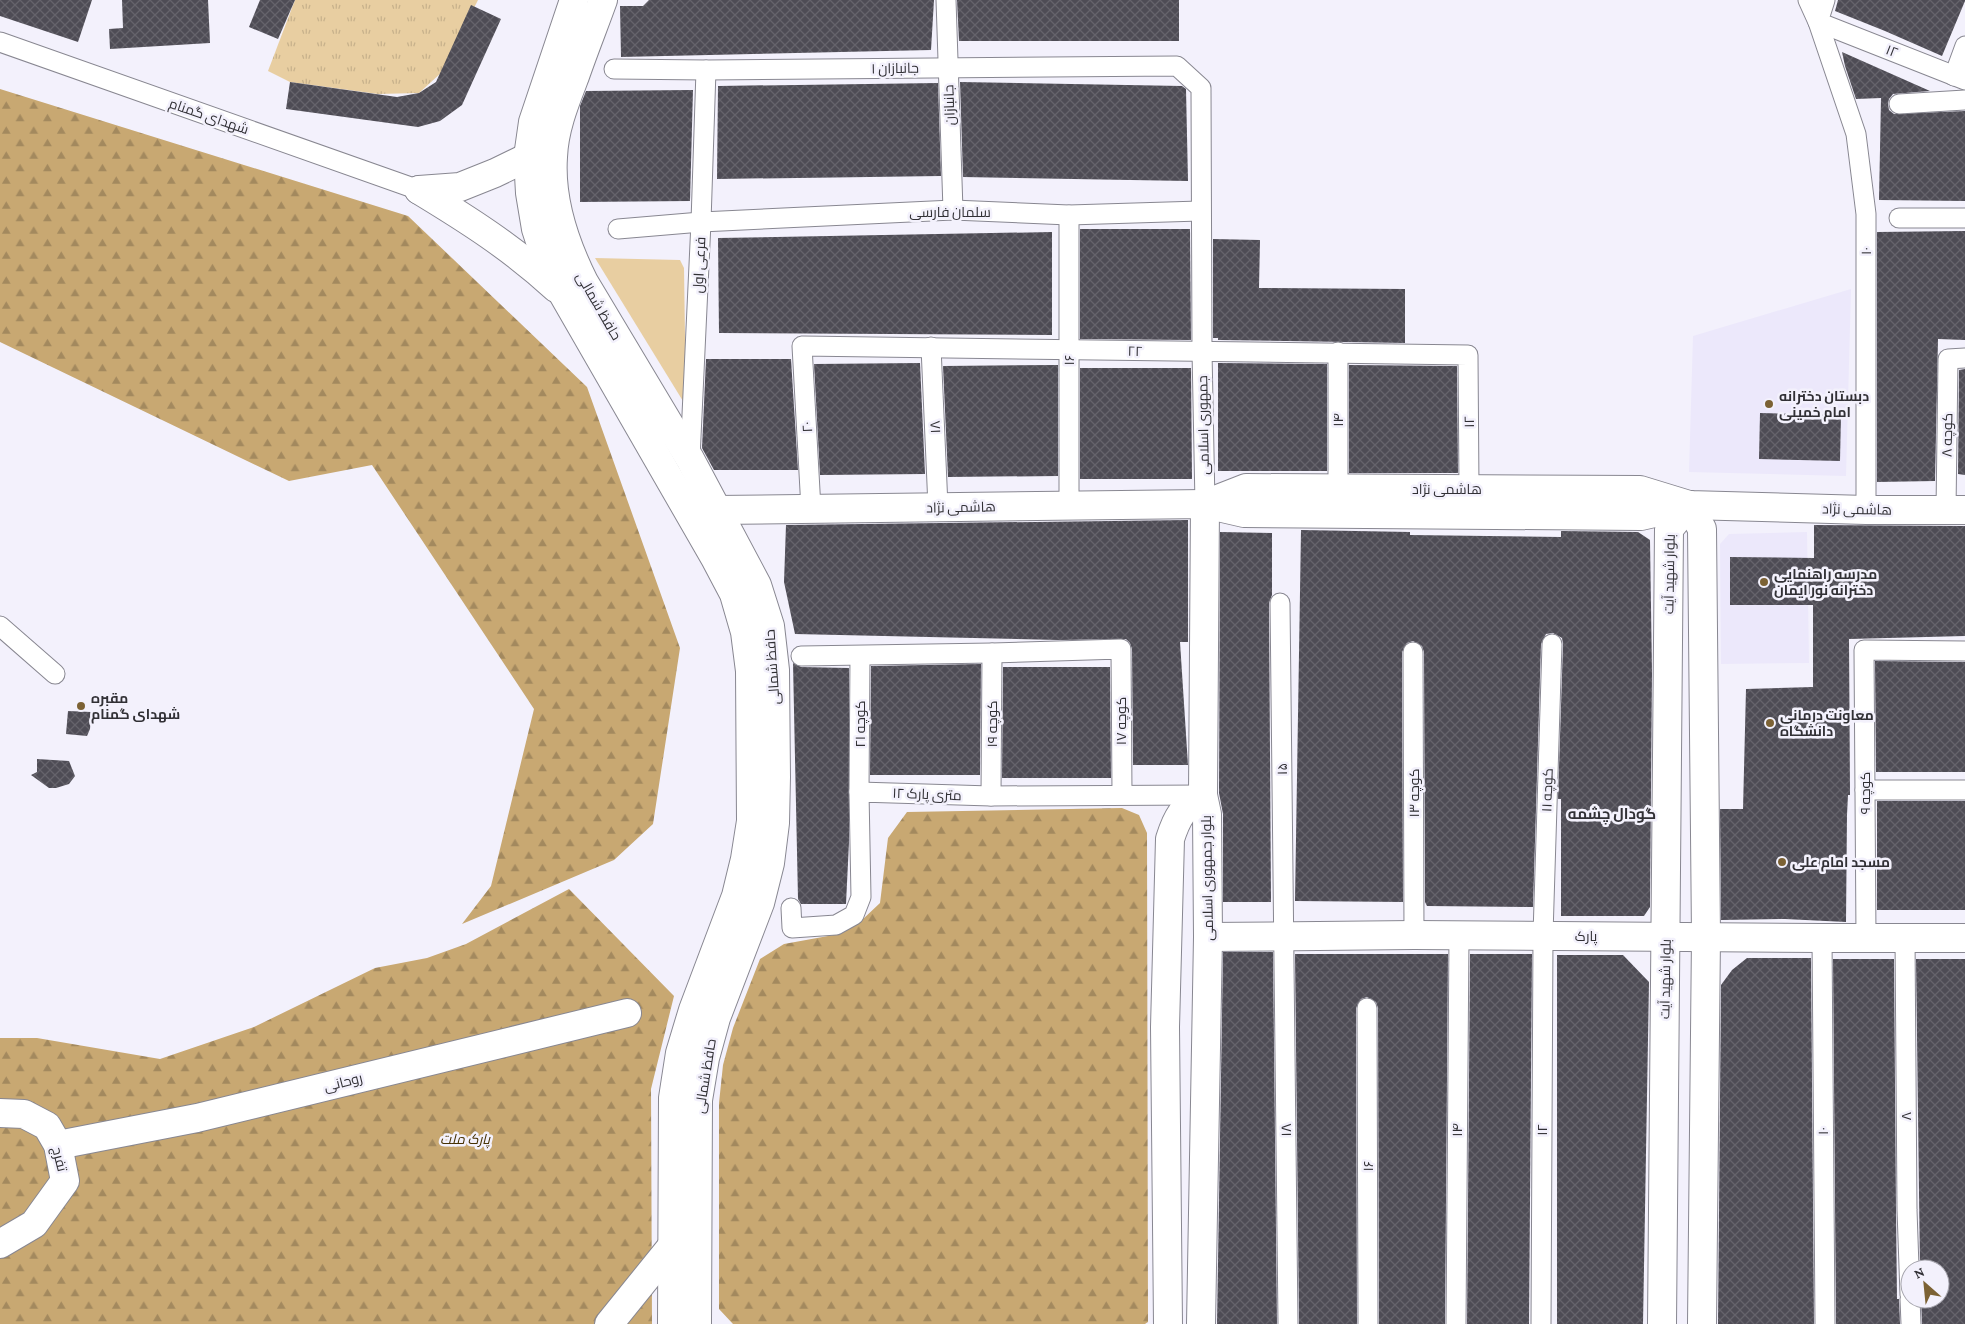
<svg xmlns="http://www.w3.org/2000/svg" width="1965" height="1324" viewBox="0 0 1965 1324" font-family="'Crimson Pro',Cairo,serif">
<defs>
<pattern id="forest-firs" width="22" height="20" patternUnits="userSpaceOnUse" patternTransform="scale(1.25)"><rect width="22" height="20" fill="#c8a872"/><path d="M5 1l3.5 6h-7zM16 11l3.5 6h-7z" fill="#a3895e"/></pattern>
<pattern id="park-tufts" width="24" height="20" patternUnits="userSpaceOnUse" patternTransform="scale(1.25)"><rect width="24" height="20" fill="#e8cea1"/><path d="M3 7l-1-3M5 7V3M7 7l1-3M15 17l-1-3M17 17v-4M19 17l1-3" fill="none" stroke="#c7b18b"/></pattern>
<pattern id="building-cross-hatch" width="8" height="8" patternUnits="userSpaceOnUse" patternTransform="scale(1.25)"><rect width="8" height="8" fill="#4e4c55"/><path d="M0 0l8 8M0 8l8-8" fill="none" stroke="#65636b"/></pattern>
</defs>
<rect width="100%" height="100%" fill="#f3f1fc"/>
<g fill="#ece8fb">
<path d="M 1851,289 L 1846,476 L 1689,472 L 1693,336 Z"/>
<path d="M 1807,532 L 1809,663 L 1721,664 L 1720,544 L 1729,534 Z"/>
</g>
<path fill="#e8cea1" d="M 595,258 L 680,260 L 684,268 L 686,406 Z"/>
<g fill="url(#forest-firs)">
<path d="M 0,89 L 408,216 L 587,387 L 680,648 L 653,824 L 614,860 L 462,924 L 491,886 L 534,709 L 372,465 L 289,481 L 0,342 Z"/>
<path d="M 1122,808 L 1139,815 L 1147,833 L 1148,1322 L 1145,1324 L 733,1324 L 719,1309 L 719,1103 L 723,1065 L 733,1028 L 760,959 L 784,944 L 839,934 L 862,920 L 880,903 L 888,838 L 907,812 Z"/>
<path d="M 569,889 L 674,996 L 651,1089 L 652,1324 L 0,1324 L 0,1038 L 37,1038 L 160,1059 L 254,1027 L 375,968 L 427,958 L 466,944 Z"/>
</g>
<path fill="url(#park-tufts)" d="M 295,0 L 478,0 L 441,73 L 419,93 L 378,94 L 290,82 L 268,71 Z"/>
<g fill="url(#building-cross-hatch)">
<path d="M 0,0 L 92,0 L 78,42 L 0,16 Z"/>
<path d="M 122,0 L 208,0 L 210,43 L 110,49 L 109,29 L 123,28 Z"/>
<path d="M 260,0 L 295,0 L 278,39 L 249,27 Z"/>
<path d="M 649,0 L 934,0 L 931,50 L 621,57 L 620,6 L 643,6 Z"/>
<path d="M 957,0 L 1179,0 L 1179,41 L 959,41 Z"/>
<path d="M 1838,0 L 1965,0 L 1965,1 L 1942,56 L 1885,31 L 1835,11 Z"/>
<path d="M 471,5 L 501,19 L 462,105 L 440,121 L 418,127 L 286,109 L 290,82 L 397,97 L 419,93 L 436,82 Z"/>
<path d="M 1842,52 L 1930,91 L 1893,94 L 1889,99 L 1888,104 L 1889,110 L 1894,114 L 1965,111 L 1965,201 L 1879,200 L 1881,98 L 1856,99 L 1845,66 Z"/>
<path d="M 960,82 L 1182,86 L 1186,89 L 1188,181 L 963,177 Z"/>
<path d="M 938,83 L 941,176 L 717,179 L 718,86 Z"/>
<path d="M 693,90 L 690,201 L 580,202 L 580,106 L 586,91 Z"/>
<path d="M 1080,229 L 1190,229 L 1191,340 L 1080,339 Z"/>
<path d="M 1965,231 L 1965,340 L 1938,339 L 1935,481 L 1877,482 L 1877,232 Z"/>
<path d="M 1052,232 L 1052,335 L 719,333 L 718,238 Z"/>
<path d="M 1213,239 L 1260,240 L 1259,288 L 1405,289 L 1405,343 L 1218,340 L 1218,338 L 1213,338 Z"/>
<path d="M 706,359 L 791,359 L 798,470 L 714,470 L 702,448 Z"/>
<path d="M 920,363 L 925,474 L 820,475 L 814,364 Z"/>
<path d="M 1218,363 L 1327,364 L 1327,471 L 1218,471 Z"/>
<path d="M 1058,365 L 1058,476 L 948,477 L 943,366 Z"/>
<path d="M 1349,365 L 1457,366 L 1458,473 L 1349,473 Z"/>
<path d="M 1080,368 L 1191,368 L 1192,479 L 1080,479 Z"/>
<path d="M 1965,369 L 1965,475 L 1958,474 L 1959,370 Z"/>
<path d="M 1760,413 L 1841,415 L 1840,461 L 1759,459 Z"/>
<path d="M 1188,520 L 1188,642 L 1180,642 L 1188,765 L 1133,765 L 1132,649 L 1130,643 L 1126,639 L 1059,640 L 795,634 L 784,582 L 786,525 Z"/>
<path d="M 1814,525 L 1965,526 L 1965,636 L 1849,639 L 1850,795 L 1848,795 L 1847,815 L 1846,922 L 1785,919 L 1721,920 L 1720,809 L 1743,809 L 1746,689 L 1813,687 L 1813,605 L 1730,605 L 1730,557 L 1814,558 Z"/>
<path d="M 1301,530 L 1410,532 L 1410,535 L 1561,537 L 1561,531 L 1638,532 L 1650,540 L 1652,673 L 1650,907 L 1644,916 L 1561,916 L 1561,799 L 1558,799 L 1563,644 L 1562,638 L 1553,633 L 1546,634 L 1541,644 L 1533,907 L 1427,906 L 1425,902 L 1424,652 L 1422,646 L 1413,641 L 1407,643 L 1402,652 L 1403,902 L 1295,901 Z"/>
<path d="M 1220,532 L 1272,533 L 1272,595 L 1269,603 L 1271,902 L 1223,902 L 1223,814 L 1219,793 Z"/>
<path d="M 1875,661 L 1965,662 L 1965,772 L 1876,772 Z"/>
<path d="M 793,663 L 801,667 L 849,668 L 849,842 L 846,904 L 801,904 L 798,899 Z"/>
<path d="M 981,664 L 980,775 L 870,775 L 871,666 Z"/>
<path d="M 1003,667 L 1110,667 L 1111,778 L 1002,778 Z"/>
<path d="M 68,711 L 91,712 L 90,729 L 87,736 L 66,734 Z"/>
<path d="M 37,759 L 69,761 L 75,776 L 69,784 L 56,788 L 49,788 L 31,775 L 37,772 Z"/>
<rect x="1877" y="801" width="88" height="109"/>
<path d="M 1223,952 L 1273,952 L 1277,1324 L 1217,1324 Z"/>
<path d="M 1295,954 L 1448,954 L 1445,1324 L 1379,1324 L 1378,1008 L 1376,1002 L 1367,997 L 1361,999 L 1356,1008 L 1357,1324 L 1299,1324 Z"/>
<path d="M 1470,954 L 1532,954 L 1529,1324 L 1467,1324 Z"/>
<path d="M 1557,955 L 1623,955 L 1649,982 L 1643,1324 L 1557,1324 Z"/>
<path d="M 1747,958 L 1811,958 L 1814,1324 L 1718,1324 L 1721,985 L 1732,970 Z"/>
<path d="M 1833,959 L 1894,959 L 1896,1210 L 1897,1299 L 1899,1299 L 1900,1324 L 1836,1324 Z"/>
<path d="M 1916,959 L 1965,959 L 1965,1324 L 1922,1324 L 1921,1299 L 1940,1299 L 1940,1269 L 1920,1269 Z"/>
</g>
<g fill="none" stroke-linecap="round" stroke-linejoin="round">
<defs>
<g id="street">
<path d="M 946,0 L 953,210"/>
<path d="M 1808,0 L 1818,22 L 1856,134 L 1866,214 L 1866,510"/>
<path d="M 1825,0 L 1818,22 L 1965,80"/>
<path d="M 0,42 L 419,190"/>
<path d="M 614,69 L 706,70 L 1177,66 L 1201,88 L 1202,351 L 1205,504"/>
<path d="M 1954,76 L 1965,46"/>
<path d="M 1899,104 L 1965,100"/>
<path d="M 1069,215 L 1069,506"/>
<path d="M 1899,218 L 1965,218"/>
<path d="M 618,229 L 701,222 L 953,210 L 1069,215 L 1200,211"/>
<path d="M 931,347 L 938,507"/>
<path d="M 1338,352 L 1338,489"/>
<path d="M 690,458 L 701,222 L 706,70"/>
<path d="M 811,509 L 802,346 L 1468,355 L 1469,489"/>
<path d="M 1946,510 L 1948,359 L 1965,358"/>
<path d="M 1280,603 L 1288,1324"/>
<path d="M 0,626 L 55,674"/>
<path d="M 1413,652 L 1414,935"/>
<path d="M 801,656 L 992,653 L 1121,649 L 1122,794"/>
<path d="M 1865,790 L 1965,790"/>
<path d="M 859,792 L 860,656"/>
<path d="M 991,796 L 992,653"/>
<path d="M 791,908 L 792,928 L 836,925 L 854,915 L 861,897 L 859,792 L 991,796 L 1203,795"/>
<path d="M 1866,937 L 1864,650 L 1965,651"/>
<path d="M 1905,937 L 1907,1210 L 1910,1295"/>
<path d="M 1822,938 L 1825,1324"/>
<path d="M 1367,1008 L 1368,1324"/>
<path d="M 1910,1299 L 1911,1324"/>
<path d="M 1456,1324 L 1459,936"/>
<path d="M 1541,1324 L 1543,935 L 1552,644"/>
</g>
<g id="secondary">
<path d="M 574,0 L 533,122 L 528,157 L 530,193 L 536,229 L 547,263 L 563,294 L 715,558 L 734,594 L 745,632 L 750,671 L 751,821 L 745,859 L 736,896 L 693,1010 L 680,1053 L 673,1098 L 672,1324"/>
<path d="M 603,0 C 594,25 584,50 575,76 C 565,102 554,129 553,157 C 550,201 565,244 584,282 L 690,459 L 757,585 L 770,626 L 775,670 L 776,777 L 775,823 L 770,863 L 760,903 L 716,1018 L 705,1058 L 698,1100 L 697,1324"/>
<path d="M 419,190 C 467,219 514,249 556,288"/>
<path d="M 419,190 L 460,187 L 495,173 L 528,157"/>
<path d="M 1205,504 L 1246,488 L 1640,490 L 1689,505 L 1866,510 L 1965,510"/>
<path d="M 1689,505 L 1702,529 L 1706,936 L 1702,1324"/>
<path d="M 716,510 L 1205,504 L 1244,513 L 1641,516 L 1689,505"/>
<path d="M 1208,937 L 1414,935 L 1822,938 L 1965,938"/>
<path d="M 0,1113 L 24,1114 L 47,1126 L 58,1145 L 65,1181 L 34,1224 L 0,1244"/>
<path d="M 58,1145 L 197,1118 L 627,1013"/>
<path d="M 609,1324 L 672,1246"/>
<path d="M 1168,1324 L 1165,1027 L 1170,839 C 1177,817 1183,807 1203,795"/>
<path d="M 1201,1324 L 1208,937 L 1207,814 L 1203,795 L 1205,504"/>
<path d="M 1662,1324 L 1669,529 L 1689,505"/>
</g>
</defs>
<use href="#street" stroke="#888791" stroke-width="21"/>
<use href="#secondary" stroke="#888791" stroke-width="30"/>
<use href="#street" stroke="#fff" stroke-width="19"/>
<use href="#secondary" stroke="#fff" stroke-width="28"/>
</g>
<g fill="#7c6234" stroke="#f3f1fc" stroke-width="2">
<circle cx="1769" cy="404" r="5"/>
<circle cx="1764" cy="582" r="5"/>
<circle cx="81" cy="706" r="5"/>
<circle cx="1770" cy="723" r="5"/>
<circle cx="1782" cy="862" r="5"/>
</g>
<g text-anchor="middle" stroke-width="5" stroke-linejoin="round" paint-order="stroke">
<g font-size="14" fill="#313035" stroke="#f3f1fc">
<text transform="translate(1892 51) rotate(21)" y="5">۱۲</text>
<text transform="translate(895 68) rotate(-1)" y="5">جانبازان ۱</text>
<text transform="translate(949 105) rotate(-92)" y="5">جانبازان</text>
<text transform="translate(209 116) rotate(19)" y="5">شهدای گمنام</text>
<text x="950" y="217">سلمان فارسی</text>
<text transform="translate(1866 251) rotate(-90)" y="5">۱۰</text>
<text transform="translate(699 265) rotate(-87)" y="5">فرعی اول</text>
<text transform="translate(599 306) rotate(60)" y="5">حافظ شمالی</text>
<text transform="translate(1135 351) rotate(1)" y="5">۲۲</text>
<text transform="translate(1069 360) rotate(-90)" y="5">۱۶</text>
<text transform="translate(1338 420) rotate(-90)" y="5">۱۴</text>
<text transform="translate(1469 422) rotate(-91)" y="5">۱۲</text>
<text transform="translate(1203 425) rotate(-91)" y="5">جمهوری اسلامی</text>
<text transform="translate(807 427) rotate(-93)" y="5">۲۰</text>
<text transform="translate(935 427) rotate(-93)" y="5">۱۸</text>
<text transform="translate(1947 435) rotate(-89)" y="5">کوچه ۸</text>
<text x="1447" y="494">هاشمی نژاد</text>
<text transform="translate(961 507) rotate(-1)" y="5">هاشمی نژاد</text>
<text transform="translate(1857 509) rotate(1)" y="5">هاشمی نژاد</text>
<text transform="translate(1669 574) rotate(-89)" y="5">بلوار شهید آیت</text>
<text transform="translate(772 667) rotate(-94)" y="5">حافظ شمالی</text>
<text transform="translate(1121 721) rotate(-90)" y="5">کوچه ۱۷</text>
<text transform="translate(860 724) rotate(-90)" y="5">کوچه ۲۱</text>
<text transform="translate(992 724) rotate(-90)" y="5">کوچه ۱۹</text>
<text transform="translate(1282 769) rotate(-91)" y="5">۱۵</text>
<text transform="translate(1547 790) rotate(-88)" y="5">کوچه ۱۱</text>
<text transform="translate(1414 793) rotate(-90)" y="5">کوچه ۱۳</text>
<text transform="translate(1865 793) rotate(-90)" y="5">کوچه ۹</text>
<text transform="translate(927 794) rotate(2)" y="5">۱۲ متری پارک</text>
<text transform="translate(1207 878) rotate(-91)" y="5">بلوار جمهوری اسلامی</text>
<text x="1586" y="941">پارک</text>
<text transform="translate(1665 979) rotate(-89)" y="5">بلوار شهید آیت</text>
<text transform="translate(705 1076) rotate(-81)" y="5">حافظ شمالی</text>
<text transform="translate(343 1082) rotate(-14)" y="5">روحانی</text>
<text transform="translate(1906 1116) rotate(-90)" y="5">۸</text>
<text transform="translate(1286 1130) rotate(-91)" y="5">۱۸</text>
<text transform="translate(1457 1130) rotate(-90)" y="5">۱۴</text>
<text transform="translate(1542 1130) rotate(-90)" y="5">۱۲</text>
<text transform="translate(1823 1131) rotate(-90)" y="5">۱۰</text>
<text transform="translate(60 1159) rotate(76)" y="5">تفرج</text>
<text transform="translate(1368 1166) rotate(-90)" y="5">۱۶</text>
</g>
<g font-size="14" font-weight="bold" fill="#313035" stroke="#f3f1fc" text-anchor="start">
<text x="1779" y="401">دبستان دخترانه<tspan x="1779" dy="16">امام خمینی</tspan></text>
<text x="1774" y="579">مدرسه راهنمایی<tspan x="1774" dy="16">دخترانه نور ایمان</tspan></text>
<text x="91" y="703">مقبره<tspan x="91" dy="16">شهدای گمنام</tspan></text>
<text x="1780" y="720">معاونت درمانی<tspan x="1780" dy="16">دانشگاه</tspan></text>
<text x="1792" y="867">مسجد امام علی</text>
</g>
<g font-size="14" font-style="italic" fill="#463102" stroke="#f3f1fc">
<text x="465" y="1144">پارک ملت</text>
</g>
<g font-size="15" font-weight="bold" fill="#313035" stroke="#f3f1fc">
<text x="1612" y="819">گودال چشمه</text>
</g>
</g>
<g transform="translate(1925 1284) rotate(333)"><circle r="24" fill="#f3f1fc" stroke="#a5a4ac"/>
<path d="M0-4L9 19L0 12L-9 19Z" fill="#7c6234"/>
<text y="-8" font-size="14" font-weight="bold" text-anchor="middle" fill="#313035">N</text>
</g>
</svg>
